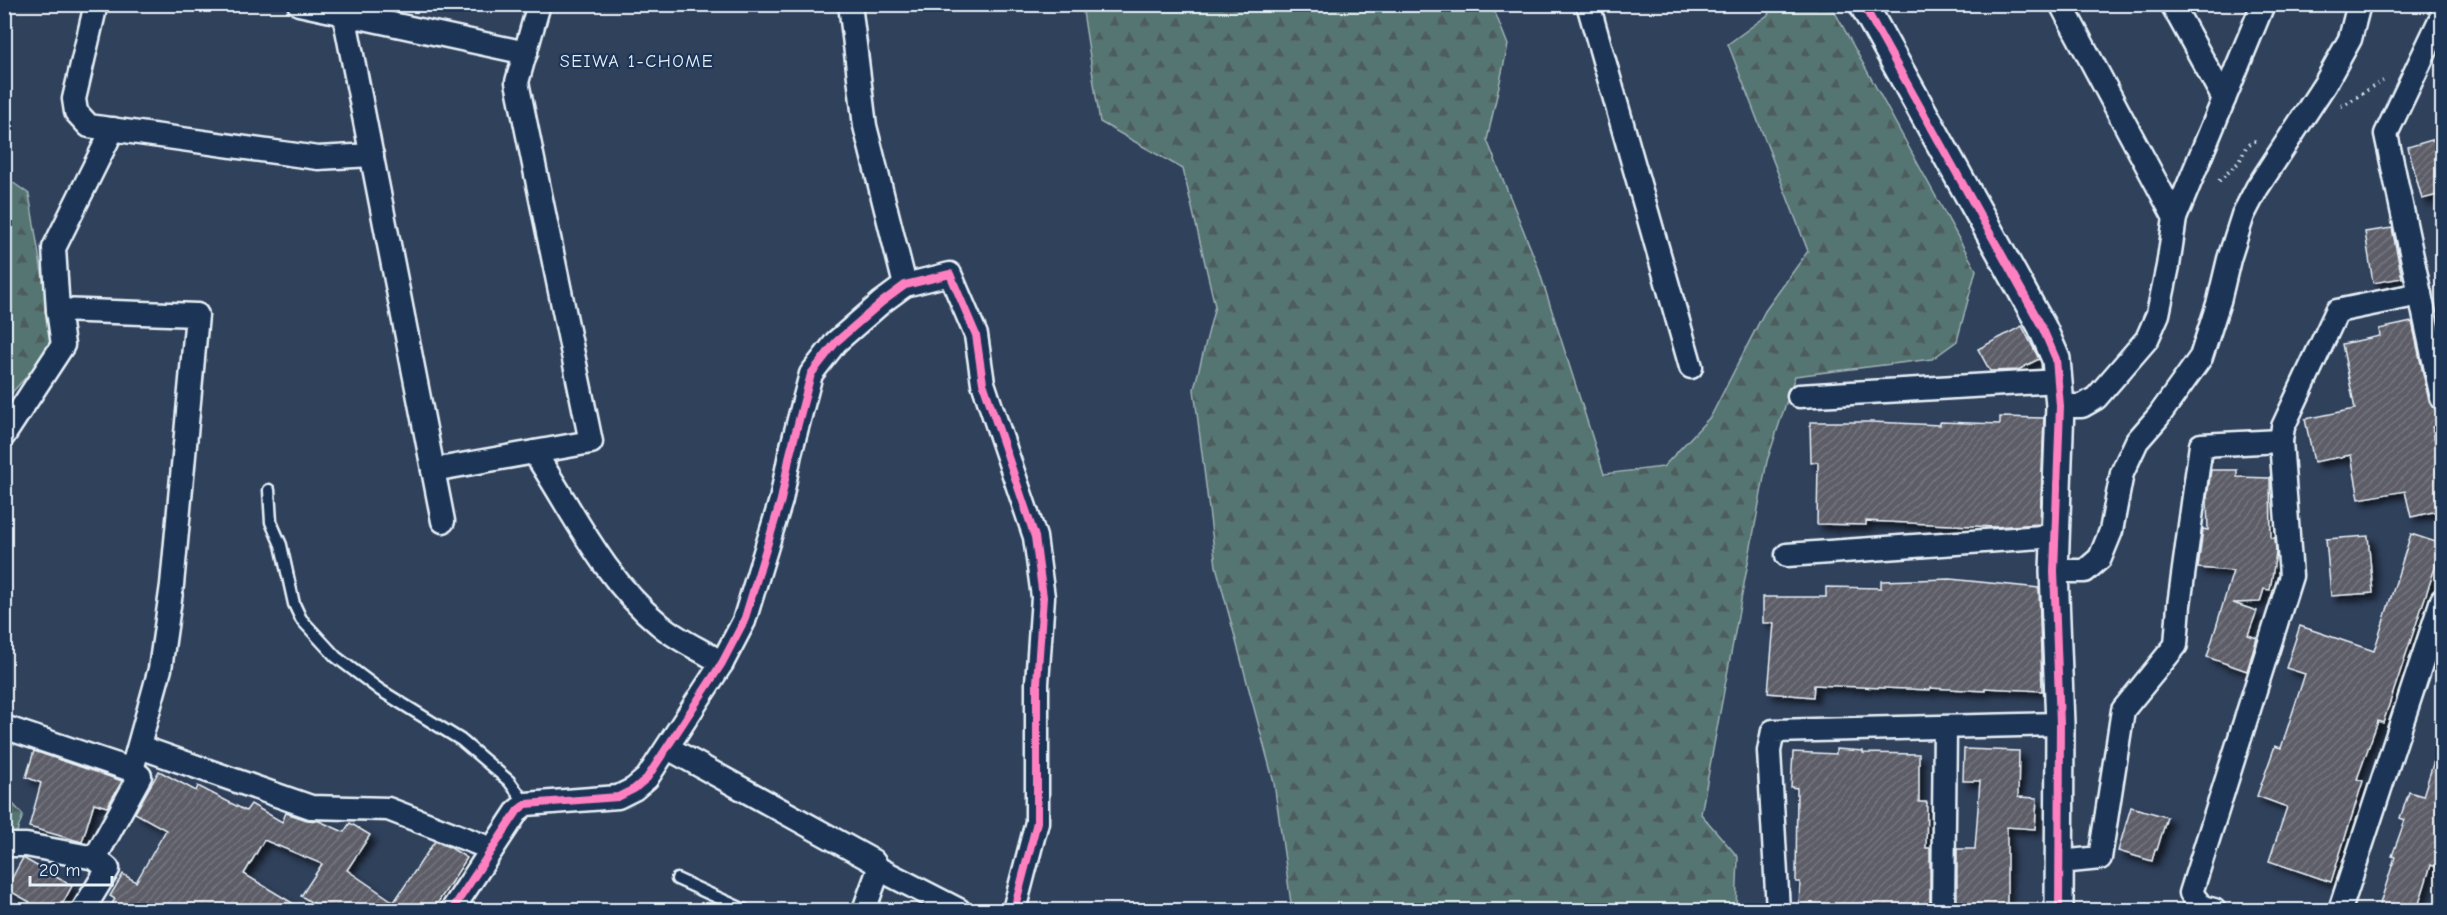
<svg xmlns="http://www.w3.org/2000/svg" width="2447" height="915" viewBox="0 0 2447 915" font-family="'Comic Neue',sans-serif">
<defs>
<pattern id="forest-firs" width="22" height="20" patternUnits="userSpaceOnUse" patternTransform="scale(1.5)"><rect width="22" height="20" fill="#557472"/><path d="M5 1l3.5 6h-7zM16 11l3.5 6h-7z" fill="#4d5c5c"/></pattern>
<pattern id="cemetery-stones" width="16" height="16" patternUnits="userSpaceOnUse" patternTransform="scale(1.5)"><rect width="16" height="16" fill="#557472"/><path d="M2 7V4a2 2 0 0 1 4 0v3zM10 15v-3a2 2 0 0 1 4 0v3z" fill="#4d5c5c"/></pattern>
<pattern id="building-hatch" width="6" height="6" patternUnits="userSpaceOnUse" patternTransform="scale(1.5)"><rect width="6" height="6" fill="#5d5d67"/><path d="M-1 1l2-2M0 6l6-6M5 7l2-2" fill="none" stroke="#74757e"/></pattern>
<filter id="shadow"><feDropShadow dx="5.5" dy="5.5" stdDeviation="3" flood-color="#0009"/></filter>
</defs>
<rect width="100%" height="100%" fill="#30415c"/>
<filter id="ink" filterUnits="userSpaceOnUse"><feTurbulence type="fractalNoise" baseFrequency=".0167" numOctaves="2"/><feDisplacementMap in="SourceGraphic" scale="12" xChannelSelector="R" yChannelSelector="G"/><feConvolveMatrix kernelMatrix="1 2 1 2 8 2 1 2 1" color-interpolation-filters="sRGB"/></filter>
<g filter="url(#ink)">
<g fill="url(#forest-firs)" stroke="#9eb2b5" stroke-width="1.5">
<path d="M 1082,5 L 1492,5 L 1508,45 L 1487,140 L 1537,264 L 1604,474 L 1663,467 L 1711,416 L 1765,311 L 1808,251 L 1728,44 L 1769,14 L 1764,5 L 1831,5 L 1976,270 L 1957,341 L 1932,359 L 1795,376 L 1767,461 L 1701,814 L 1738,857 L 1736,910 L 1292,910 L 1274,783 L 1216,566 L 1194,389 L 1215,306 L 1183,169 L 1100,122 Z"/>
<path d="M 5,177 L 29,194 L 54,346 L 6,399 Z"/>
</g>
<path fill="url(#cemetery-stones)" stroke="#9eb2b5" stroke-width="1.5" d="M 4,794 L 23,815 L 15,837 L 5,838 Z"/>
<g fill="url(#building-hatch)" stroke="#e8f1f8" stroke-width="1.5" filter="url(#shadow)">
<path d="M 2442,137 L 2442,194 L 2422,199 L 2408,147 Z"/>
<path d="M 2392,228 L 2402,278 L 2373,283 L 2365,232 Z"/>
<path d="M 2412,322 L 2429,401 L 2432,407 L 2442,411 L 2442,426 L 2432,427 L 2442,474 L 2442,510 L 2411,517 L 2405,491 L 2359,499 L 2351,455 L 2314,462 L 2305,419 L 2355,409 L 2342,344 L 2380,336 L 2379,329 Z"/>
<path d="M 2022,326 L 2039,359 L 2018,370 L 1990,371 L 1978,349 Z"/>
<path d="M 2000,417 L 2044,418 L 2040,524 L 1995,527 L 1866,521 L 1866,525 L 1817,524 L 1818,462 L 1811,463 L 1810,422 L 1872,422 L 1940,425 L 1940,422 L 2000,424 Z"/>
<path d="M 2211,470 L 2237,470 L 2237,477 L 2270,478 L 2271,538 L 2275,538 L 2276,552 L 2270,590 L 2264,589 L 2260,602 L 2233,603 L 2257,611 L 2248,635 L 2257,638 L 2247,671 L 2207,657 L 2233,571 L 2198,568 L 2203,529 L 2208,530 L 2207,498 Z"/>
<path d="M 2411,534 L 2442,544 L 2442,547 L 2383,723 L 2378,721 L 2357,779 L 2363,781 L 2331,882 L 2269,861 L 2287,807 L 2257,796 L 2275,746 L 2281,748 L 2305,674 L 2286,668 L 2300,626 L 2374,651 Z"/>
<path d="M 2368,536 L 2373,593 L 2331,596 L 2326,539 Z"/>
<path d="M 1950,579 L 2039,588 L 2042,691 L 1985,688 L 1985,691 L 1930,688 L 1930,690 L 1814,685 L 1813,697 L 1768,693 L 1774,623 L 1763,623 L 1763,597 L 1826,597 L 1826,587 L 1881,588 L 1881,581 Z"/>
<path d="M 1836,749 L 1863,751 L 1863,753 L 1919,754 L 1919,802 L 1927,802 L 1926,848 L 1930,848 L 1930,907 L 1859,907 L 1859,910 L 1799,910 L 1800,882 L 1796,882 L 1797,788 L 1791,787 L 1793,752 L 1836,754 Z"/>
<path d="M 1964,749 L 2019,751 L 2018,797 L 2037,798 L 2035,829 L 2007,827 L 2007,910 L 1975,910 L 1975,907 L 1957,907 L 1957,849 L 1975,849 L 1980,781 L 1963,781 Z"/>
<path d="M 34,751 L 122,781 L 107,807 L 94,803 L 82,842 L 29,827 L 41,783 L 26,777 Z"/>
<path d="M 2437,751 L 2442,752 L 2442,869 L 2431,865 L 2417,910 L 2378,910 L 2395,857 L 2392,856 L 2405,820 L 2400,818 L 2409,792 L 2423,796 Z"/>
<path d="M 159,771 L 196,791 L 198,786 L 246,811 L 251,804 L 282,822 L 286,813 L 307,820 L 319,821 L 344,832 L 350,823 L 370,835 L 347,870 L 394,902 L 435,841 L 451,848 L 467,858 L 433,910 L 324,910 L 301,896 L 322,864 L 264,840 L 244,874 L 304,910 L 108,910 L 115,899 L 110,896 L 123,874 L 136,882 L 166,830 L 135,813 Z"/>
<path d="M 2131,807 L 2167,817 L 2157,850 L 2155,849 L 2152,861 L 2118,851 Z"/>
<path d="M 23,858 L 72,886 L 59,910 L 25,910 L 30,902 L 6,889 Z"/>
</g>
<g fill="none" stroke-linecap="round" stroke-linejoin="round">
<defs>
<g id="service">
<path d="M 269,490 L 271,522 L 281,545 L 294,604 L 301,619 L 336,657 L 380,690 L 461,740 L 509,781 L 526,804"/>
<path d="M 677,879 L 745,910"/>
</g>
<g id="minor">
<path d="M 96,4 L 74,99 L 76,112 L 89,126 L 318,158 L 372,155"/>
<path d="M 299,4 L 526,53"/>
<path d="M 850,4 L 865,126 L 905,285"/>
<path d="M 1588,4 L 1691,367"/>
<path d="M 2061,4 L 2175,218"/>
<path d="M 2172,4 L 2224,99"/>
<path d="M 344,14 L 443,521"/>
<path d="M 2442,16 L 2386,134 L 2442,398"/>
<path d="M 1799,396 L 2058,381"/>
<path d="M 2060,406 L 2082,406 L 2096,398 L 2147,339 L 2158,314 L 2168,266 L 2175,218 L 2263,4"/>
<path d="M 4,435 L 63,345 L 58,310 L 54,248 L 113,129"/>
<path d="M 534,452 C 573,511 603,578 659,624 C 677,640 702,650 722,663"/>
<path d="M 433,470 L 591,442 L 517,82 L 539,4"/>
<path d="M 1787,555 L 2056,536"/>
<path d="M 2054,571 L 2085,571 L 2100,558 L 2111,531 L 2122,473 L 2137,441 L 2158,417 L 2201,357 L 2219,301 L 2229,259 L 2243,215 L 2257,188 L 2325,84 L 2350,39 L 2359,4"/>
<path d="M 4,727 L 132,770 L 160,669 L 172,585 L 197,315 L 58,310"/>
<path d="M 140,747 L 311,807 L 388,809 L 492,849"/>
<path d="M 668,748 L 873,861 L 879,869 L 959,910"/>
<path d="M 4,845 L 26,845 L 95,858 L 108,869 L 83,910"/>
<path d="M 95,858 L 140,776 L 132,770"/>
<path d="M 2060,862 L 2100,858 L 2123,710 L 2176,645 L 2179,605 L 2201,445 L 2281,441"/>
<path d="M 452,910 L 518,810 L 526,804 L 618,797 L 634,789 L 647,778 L 722,663 L 744,621 L 781,500 L 790,454 L 811,374 L 836,342 L 882,302 L 905,285 L 950,274 L 976,335 L 983,383 L 1035,537 L 1043,597 L 1037,683 L 1037,822 L 1014,910"/>
<path d="M 864,910 L 879,869"/>
<path d="M 1778,910 L 1769,751 L 1773,731 L 2060,724"/>
<path d="M 1943,910 L 1945,728"/>
<path d="M 2214,910 L 2202,907 L 2191,893 L 2291,576 L 2281,441 L 2283,427 L 2337,311 L 2420,294"/>
<path d="M 2340,910 L 2442,600"/>
</g>
<path id="tertiary" d="M 1863,4 L 2042,327 L 2056,359 L 2060,406 L 2054,571 L 2060,724 L 2059,910"/>
</defs>
<use href="#service" stroke="#e8f1f8" stroke-width="15"/>
<use href="#minor" stroke="#e8f1f8" stroke-width="27"/>
<use href="#tertiary" stroke="#e8f1f8" stroke-width="32"/>
<g stroke="#e8f1f8" stroke-width="4" stroke-dasharray="1.5 4.5" stroke-linecap="butt">
<path d="M 2341,106 C 2357,99 2367,88 2383,81"/>
<path d="M 2219,181 L 2239,162 L 2246,147 L 2258,139"/>
</g>
<use href="#service" stroke="#1d3557" stroke-width="10"/>
<use href="#minor" stroke="#1d3557" stroke-width="22"/>
<use href="#tertiary" stroke="#1d3557" stroke-width="27"/>
<defs>
<g id="cycleway">
<path d="M 1863,4 L 2042,327 L 2056,359 L 2060,406 L 2054,571 L 2060,724 L 2059,910"/>
<path d="M 452,910 L 518,810 L 526,804 L 618,797 L 634,789 L 647,778 L 722,663 L 744,621 L 781,500 L 790,454 L 811,374 L 836,342 L 882,302 L 905,285 L 950,274 L 976,335 L 983,383 L 1035,537 L 1043,597 L 1037,683 L 1037,822 L 1014,910"/>
</g>
</defs>
<use href="#cycleway" stroke="#1d3557" stroke-width="11"/>
<use href="#cycleway" stroke="#ff80c0" stroke-width="8"/>
</g>
</g>
<g text-anchor="middle" stroke-width="4.5" stroke-linejoin="round" paint-order="stroke">
<g font-size="18" letter-spacing="1.5" fill="#e8f1f8" stroke="#1d3557">
<text x="637" y="67">SEIWA 1-CHOME</text>
</g>
</g>
<rect width="2447" height="915" fill="none" stroke="#1d3557" stroke-width="24"/>
<rect x="12" y="12" width="2423" height="891" fill="none" stroke="#e8f1f8" stroke-width="2" filter="url(#ink)"/>
<path d="M30 876v9h82v-9" fill="none" stroke="#e8f1f8" stroke-width="3"/>
<text x="39" y="876" font-size="18" fill="#e8f1f8" stroke="#1d3557" stroke-width="4.5" paint-order="stroke">20 m</text>
</svg>
